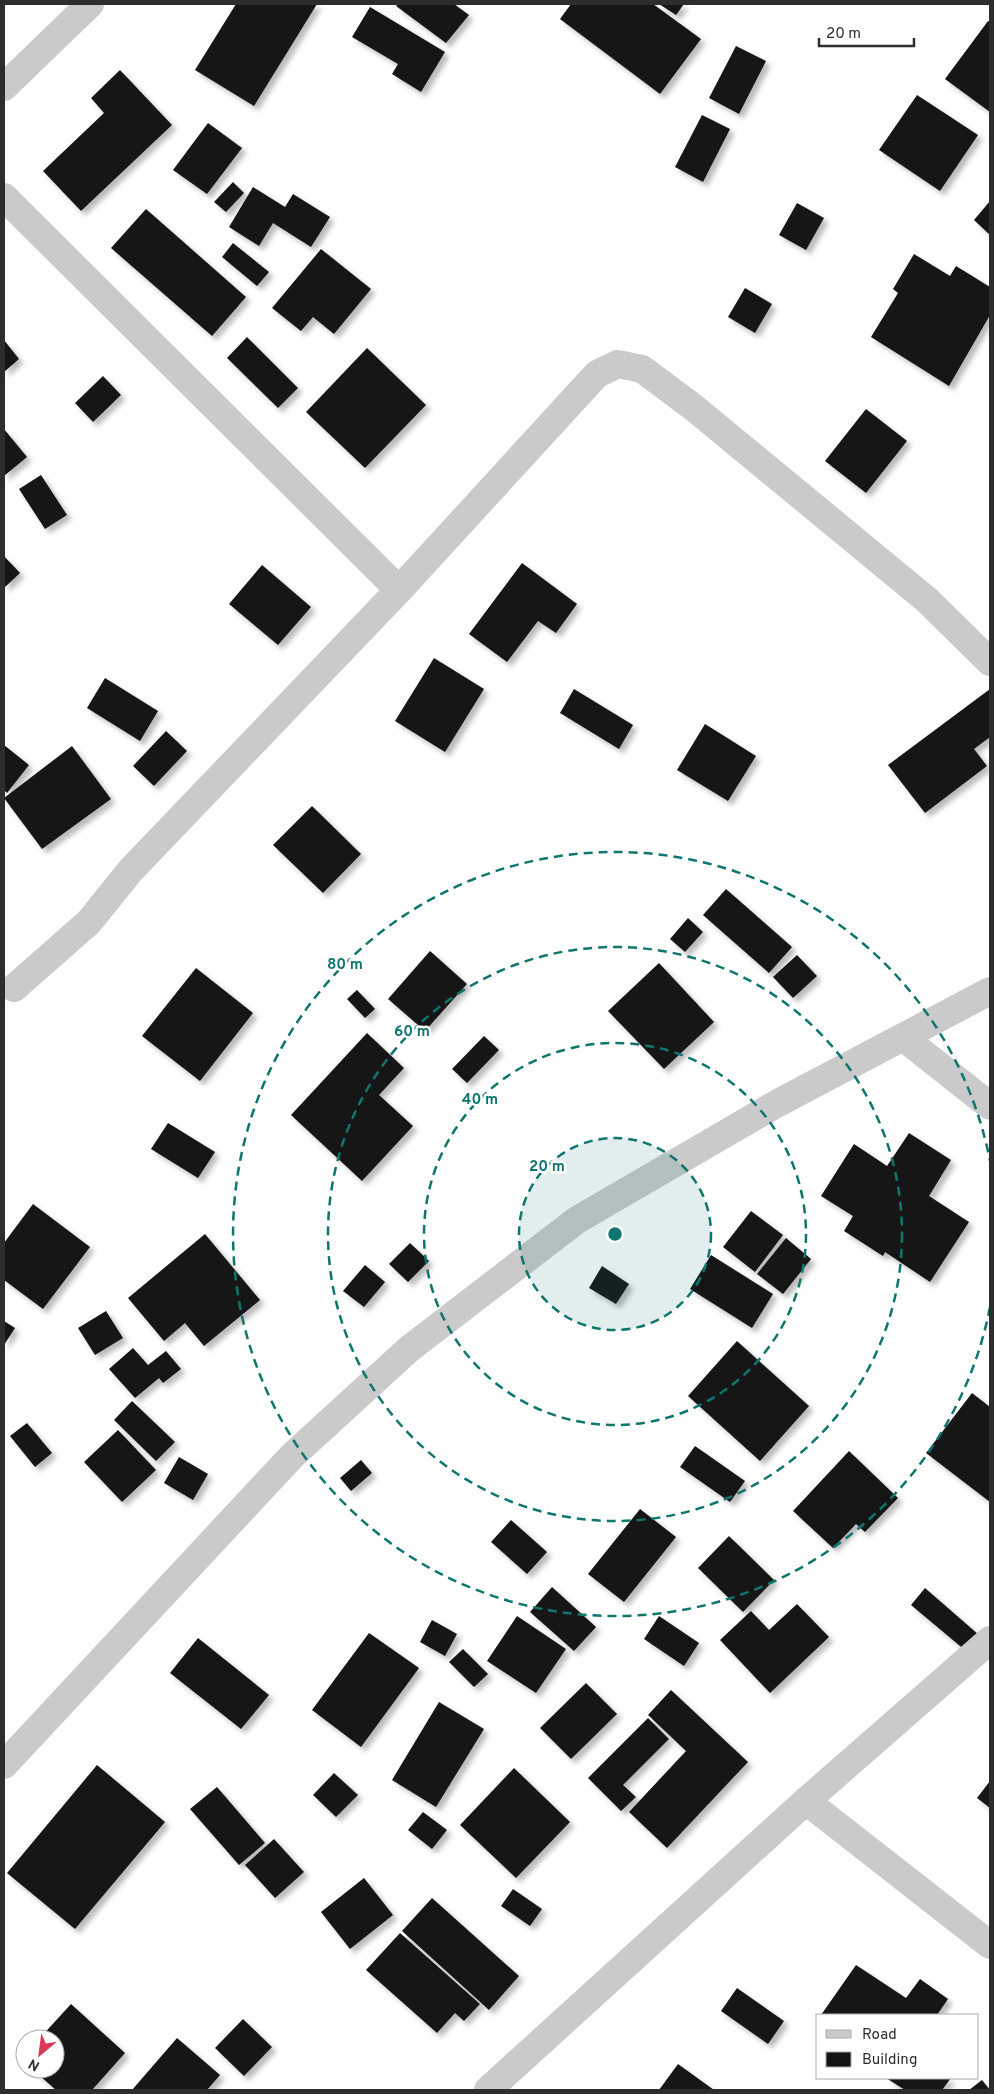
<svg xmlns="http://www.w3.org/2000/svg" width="994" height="2094" viewBox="0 0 994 2094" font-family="Overpass,sans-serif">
<defs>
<filter id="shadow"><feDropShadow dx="4.5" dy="4.5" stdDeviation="2.5" flood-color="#0004"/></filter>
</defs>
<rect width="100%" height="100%" fill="#fff"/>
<g fill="#141414" filter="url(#shadow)">
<path d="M 236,4 L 317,4 L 254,106 L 195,70 Z"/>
<path d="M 398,4 L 454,4 L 469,15 L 446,43 L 396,6 Z"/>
<path d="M 571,4 L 653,4 L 701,39 L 660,94 L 560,19 Z"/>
<path d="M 659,4 L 684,4 L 676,15 Z"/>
<path d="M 370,7 L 445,52 L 421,92 L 392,74 L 398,64 L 352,37 Z"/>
<path d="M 988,21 L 990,22 L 990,112 L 945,79 Z"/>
<path d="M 736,46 L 766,61 L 739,114 L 709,98 Z"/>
<path d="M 120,70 L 172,125 L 81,211 L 43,171 L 104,113 L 91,98 Z"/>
<path d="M 917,95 L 978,135 L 940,191 L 879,150 Z"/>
<path d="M 702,115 L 730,129 L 703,182 L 675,167 Z"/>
<path d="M 208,123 L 242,148 L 207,194 L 173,170 Z"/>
<path d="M 233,182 L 244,193 L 226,212 L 214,202 Z"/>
<path d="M 253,187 L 285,207 L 293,194 L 330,217 L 311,247 L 273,223 L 259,246 L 229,227 Z"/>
<path d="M 990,201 L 990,235 L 974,220 Z"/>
<path d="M 797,203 L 824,218 L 806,250 L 779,235 Z"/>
<path d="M 146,209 L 246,297 L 212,336 L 111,248 Z"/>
<path d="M 233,243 L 269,272 L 257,286 L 222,257 Z"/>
<path d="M 321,249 L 371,289 L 334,334 L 313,317 L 301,331 L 272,308 Z"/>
<path d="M 914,254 L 950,276 L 956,266 L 990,287 L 990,315 L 949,386 L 871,337 L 898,293 L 893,289 Z"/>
<path d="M 745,288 L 772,304 L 755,333 L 728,317 Z"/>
<path d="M 247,337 L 298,388 L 278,408 L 227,358 Z"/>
<path d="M 4,340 L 19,359 L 4,372 Z"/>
<path d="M 367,348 L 426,405 L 365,468 L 306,412 Z"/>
<path d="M 103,376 L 121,395 L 93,422 L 75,403 Z"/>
<path d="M 866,409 L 907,441 L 866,493 L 825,461 Z"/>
<path d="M 4,429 L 27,457 L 4,476 Z"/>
<path d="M 41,475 L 67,515 L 45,529 L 19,489 Z"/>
<path d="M 4,556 L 20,573 L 4,588 Z"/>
<path d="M 522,563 L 577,604 L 556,633 L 538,621 L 507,662 L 469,634 Z"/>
<path d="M 262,565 L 311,607 L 278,645 L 229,604 Z"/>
<path d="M 434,658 L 484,689 L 445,752 L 395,721 Z"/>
<path d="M 105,678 L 158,711 L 140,741 L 87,708 Z"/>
<path d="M 574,689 L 633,725 L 619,749 L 560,713 Z"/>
<path d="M 990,689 L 990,737 L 974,749 L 987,766 L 925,813 L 888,765 Z"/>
<path d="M 705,724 L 756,756 L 728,801 L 677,770 Z"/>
<path d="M 166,731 L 187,751 L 154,786 L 133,766 Z"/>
<path d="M 4,745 L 29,765 L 7,793 L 4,790 Z"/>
<path d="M 72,746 L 111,799 L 42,849 L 4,798 Z"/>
<path d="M 312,806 L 361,854 L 323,893 L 273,845 Z"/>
<path d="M 726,889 L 792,947 L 769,973 L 703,915 Z"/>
<path d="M 688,918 L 703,932 L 685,952 L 670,939 Z"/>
<path d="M 430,951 L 467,984 L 425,1031 L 388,999 Z"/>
<path d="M 797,955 L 817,976 L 793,998 L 773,977 Z"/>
<path d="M 659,963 L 714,1022 L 664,1069 L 608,1011 Z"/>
<path d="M 196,968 L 253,1013 L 200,1081 L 142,1036 Z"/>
<path d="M 357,990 L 375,1009 L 365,1018 L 347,999 Z"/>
<path d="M 367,1033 L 404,1068 L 379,1095 L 413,1126 L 362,1181 L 291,1115 Z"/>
<path d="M 484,1036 L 499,1050 L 467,1083 L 452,1069 Z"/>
<path d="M 168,1123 L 215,1152 L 198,1178 L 151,1149 Z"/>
<path d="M 909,1133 L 951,1160 L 929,1196 L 969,1222 L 930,1282 L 885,1252 L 883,1256 L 844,1231 L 853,1216 L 821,1196 L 854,1144 L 887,1166 Z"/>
<path d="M 33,1204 L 90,1247 L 43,1309 L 4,1280 L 4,1243 Z"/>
<path d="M 751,1211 L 783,1235 L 755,1272 L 723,1247 Z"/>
<path d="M 205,1234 L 260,1300 L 204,1346 L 185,1323 L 164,1341 L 128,1298 Z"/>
<path d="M 786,1238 L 811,1259 L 783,1294 L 757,1274 Z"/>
<path d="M 410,1243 L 429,1261 L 408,1282 L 389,1264 Z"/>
<path d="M 711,1255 L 773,1294 L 752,1328 L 690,1289 Z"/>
<path d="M 365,1265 L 385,1282 L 364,1307 L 343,1291 Z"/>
<path d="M 602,1266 L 629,1284 L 616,1304 L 589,1288 Z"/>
<path d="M 106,1311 L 123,1338 L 95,1355 L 78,1328 Z"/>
<path d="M 4,1321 L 15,1328 L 4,1345 Z"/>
<path d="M 737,1341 L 809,1406 L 760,1461 L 688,1396 Z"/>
<path d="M 133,1348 L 148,1365 L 166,1351 L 181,1369 L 163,1383 L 159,1378 L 135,1398 L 109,1369 Z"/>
<path d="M 972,1393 L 990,1407 L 990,1502 L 926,1453 Z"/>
<path d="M 132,1401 L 175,1442 L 156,1461 L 114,1420 Z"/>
<path d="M 27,1423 L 52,1453 L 35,1467 L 10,1436 Z"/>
<path d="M 118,1430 L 156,1470 L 122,1502 L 84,1462 Z"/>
<path d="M 695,1446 L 745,1481 L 730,1502 L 680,1467 Z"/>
<path d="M 849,1451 L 898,1498 L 865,1532 L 856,1524 L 833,1548 L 793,1511 Z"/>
<path d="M 179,1457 L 208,1474 L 193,1500 L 164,1483 Z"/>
<path d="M 361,1460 L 372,1473 L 351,1491 L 340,1478 Z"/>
<path d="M 640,1509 L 676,1537 L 624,1602 L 588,1574 Z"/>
<path d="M 511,1520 L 547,1552 L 527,1574 L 491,1542 Z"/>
<path d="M 729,1536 L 774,1580 L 743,1612 L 698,1568 Z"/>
<path d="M 552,1587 L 596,1627 L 574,1651 L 530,1612 Z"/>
<path d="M 925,1588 L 979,1635 L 966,1651 L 911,1605 Z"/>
<path d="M 797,1604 L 829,1637 L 770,1693 L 720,1640 L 751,1611 L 769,1630 Z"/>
<path d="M 517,1616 L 566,1649 L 536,1693 L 487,1661 Z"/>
<path d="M 659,1616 L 699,1643 L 684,1666 L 644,1639 Z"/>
<path d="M 432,1620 L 457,1634 L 445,1656 L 420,1642 Z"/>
<path d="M 369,1633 L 419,1668 L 361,1747 L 312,1710 Z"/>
<path d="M 198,1638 L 269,1695 L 241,1729 L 170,1673 Z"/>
<path d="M 463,1649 L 488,1674 L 474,1687 L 449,1662 Z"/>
<path d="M 586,1683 L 617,1714 L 571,1759 L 540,1728 Z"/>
<path d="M 671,1690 L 748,1762 L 667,1848 L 629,1812 L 686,1751 L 648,1715 Z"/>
<path d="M 439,1702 L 484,1729 L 436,1807 L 392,1780 Z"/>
<path d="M 648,1718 L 669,1739 L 623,1785 L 636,1797 L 621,1811 L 588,1778 Z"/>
<path d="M 97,1765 L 165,1822 L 75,1929 L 7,1873 Z"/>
<path d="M 514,1768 L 570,1822 L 516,1878 L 460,1825 Z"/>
<path d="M 334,1773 L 358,1795 L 336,1817 L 313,1795 Z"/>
<path d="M 990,1781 L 990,1808 L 977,1798 Z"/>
<path d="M 217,1787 L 265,1843 L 239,1865 L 190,1809 Z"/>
<path d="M 423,1812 L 447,1830 L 432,1849 L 408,1830 Z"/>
<path d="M 274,1839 L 304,1872 L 275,1898 L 245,1865 Z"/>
<path d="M 364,1878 L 393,1915 L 350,1949 L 321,1912 Z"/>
<path d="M 513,1889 L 542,1909 L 530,1926 L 501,1906 Z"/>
<path d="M 432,1898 L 519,1976 L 489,2010 L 402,1931 Z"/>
<path d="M 400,1933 L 480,2004 L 464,2021 L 455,2013 L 437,2033 L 366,1970 Z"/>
<path d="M 856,1965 L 906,1998 L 920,1979 L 948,1999 L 937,2015 L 821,2015 Z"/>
<path d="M 737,1988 L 784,2021 L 768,2044 L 721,2011 Z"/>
<path d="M 71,2004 L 125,2053 L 92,2090 L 56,2090 L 32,2069 L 55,2069 L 55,2039 L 39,2039 Z"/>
<path d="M 243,2019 L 272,2047 L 244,2076 L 215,2048 Z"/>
<path d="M 177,2038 L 220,2075 L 207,2090 L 132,2090 Z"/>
<path d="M 678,2064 L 714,2090 L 659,2090 Z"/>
<path d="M 886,2078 L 951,2078 L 942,2090 L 905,2090 Z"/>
<path d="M 982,2080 L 990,2090 L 969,2090 Z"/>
</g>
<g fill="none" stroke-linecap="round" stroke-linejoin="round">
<g stroke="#cacaca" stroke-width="28">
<path d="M 4,87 L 90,4"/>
<path d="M 4,197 L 399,590"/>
<path d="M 14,988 L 89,922 L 130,871 L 399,590 L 597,374 L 618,364 L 642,369 L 693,407 L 927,600 L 990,662"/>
<path d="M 904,1038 L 990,1106"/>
<path d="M 4,1765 L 292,1456 L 409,1349 L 577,1220 L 778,1103 L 990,991"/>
<path d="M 806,1801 L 990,1945"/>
<path d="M 488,2090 L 806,1801 L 990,1640"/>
</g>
</g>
<circle cx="615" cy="1234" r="96" fill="#0f766e" fill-opacity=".12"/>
<g fill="none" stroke="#0f766e" stroke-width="2.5" stroke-dasharray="9 6">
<circle cx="615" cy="1234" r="96"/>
<circle cx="615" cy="1234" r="191"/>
<circle cx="615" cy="1234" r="287"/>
<path d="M990 1307A382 382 0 1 1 990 1161"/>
</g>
<circle cx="615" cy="1234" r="8" fill="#0f766e" stroke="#fff" stroke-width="2.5"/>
<g font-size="15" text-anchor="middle" font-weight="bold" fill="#0f766e" stroke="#fff" stroke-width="5" stroke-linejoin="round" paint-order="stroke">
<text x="345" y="969">80 m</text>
<text x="412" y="1036">60 m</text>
<text x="480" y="1104">40 m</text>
<text x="547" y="1171">20 m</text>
</g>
<rect width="994" height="2094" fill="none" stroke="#2d2d2d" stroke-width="10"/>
<rect x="816" y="2014" width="162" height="65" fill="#ffffff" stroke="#ababab"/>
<rect x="826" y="2030" width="25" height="8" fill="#cacaca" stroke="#ababab"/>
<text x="862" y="2039" font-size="15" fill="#2d2d2d">Road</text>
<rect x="826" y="2052" width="25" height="15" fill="#141414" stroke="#ababab"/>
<text x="862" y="2064" font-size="15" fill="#2d2d2d">Building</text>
<g transform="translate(40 2054) rotate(209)"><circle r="24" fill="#ffffff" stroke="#ababab"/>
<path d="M0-4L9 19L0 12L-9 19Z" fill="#d83a55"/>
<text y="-8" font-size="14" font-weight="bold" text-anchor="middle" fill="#2d2d2d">N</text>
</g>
<path d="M819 38v8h95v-8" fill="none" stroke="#2d2d2d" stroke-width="2.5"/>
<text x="826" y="38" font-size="15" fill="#2d2d2d" stroke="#ffffff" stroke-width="4" paint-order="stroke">20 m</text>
</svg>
